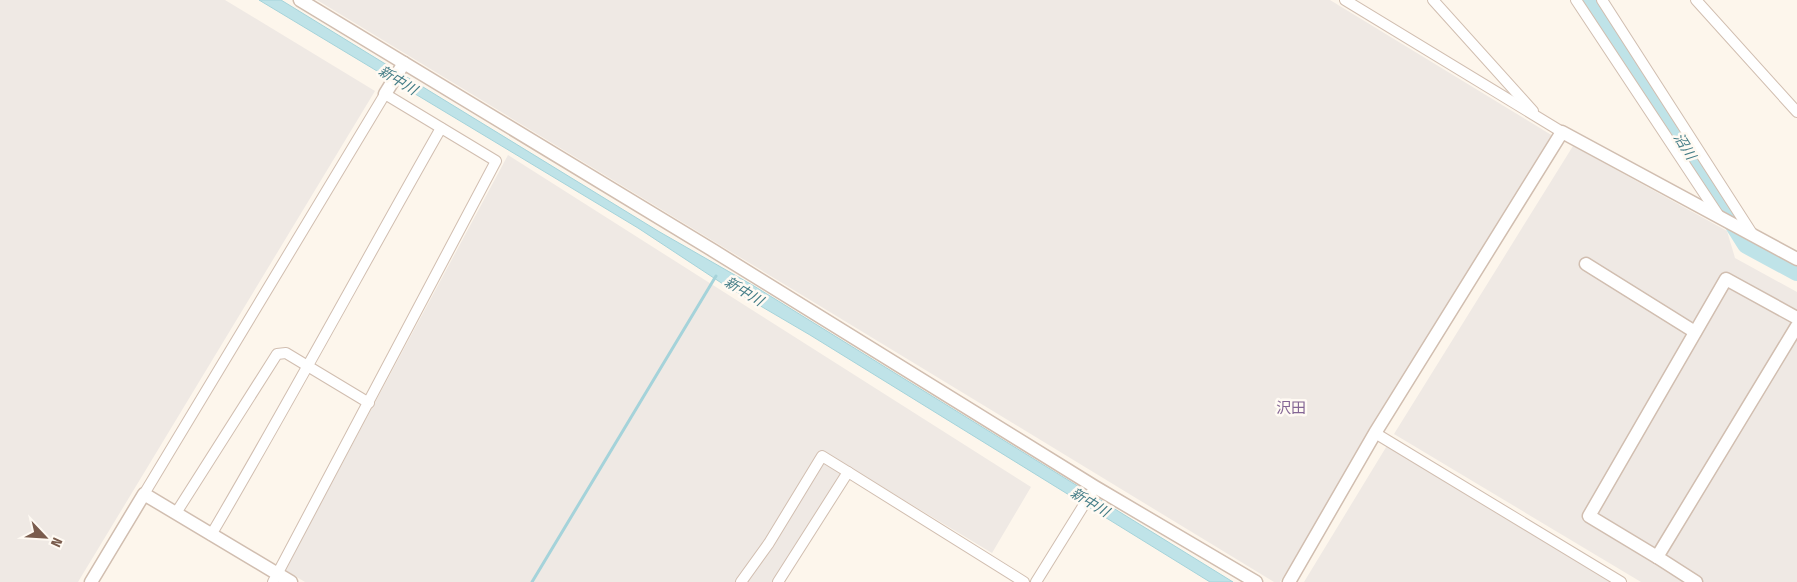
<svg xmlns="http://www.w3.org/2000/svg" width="1797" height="582" viewBox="0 0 1797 582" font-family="'Fira Sans Condensed','Noto Sans JP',sans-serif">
<rect width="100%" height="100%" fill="#fdf6ec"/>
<g fill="#efe9e4">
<path d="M 0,0 L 225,0 L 375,91 L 78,582 L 0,582 Z"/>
<path d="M 317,0 L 1330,0 L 1553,136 L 1280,582 L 1274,582 Z"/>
<path d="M 1573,146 L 1727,231 L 1735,258 L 1797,292 L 1797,582 L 1641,582 L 1394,434 Z"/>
<path d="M 508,155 L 1031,487 L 992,553 L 846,465 L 774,582 L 305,582 L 285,570 Z"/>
<path d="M 1388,444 L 1614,582 L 1304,582 Z"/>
</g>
<path fill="#bfe3e8" stroke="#a5d3da" d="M 259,0 L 281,0 L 658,231 L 754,286 L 1233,582 L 1210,582 L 810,335 L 723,284 L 638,228 Z"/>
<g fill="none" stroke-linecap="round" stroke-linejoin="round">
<path stroke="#a5d3da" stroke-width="3" d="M 532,582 L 716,276"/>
<path stroke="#bfe3e8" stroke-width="20" d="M 1593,0 L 1747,244 L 1797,271"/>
<defs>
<g id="minor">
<path d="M 1345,0 L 1562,132"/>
<path d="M 1433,0 L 1533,111"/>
<path d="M 1576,0 L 1719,216"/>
<path d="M 1602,0 L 1753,235"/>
<path d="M 1696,0 L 1797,112"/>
<path d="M 1375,433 L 1621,582"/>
<path d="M 144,494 L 385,94 L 496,161 L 273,582"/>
<path d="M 176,513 L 277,354 L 286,353 L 369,403"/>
<path d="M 211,535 C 290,401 364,263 441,128"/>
<path d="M 741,582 L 769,543 L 822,456 L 848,472"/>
<path d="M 778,582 L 848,472 L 1024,582"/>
<path d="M 1036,582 L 1095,487"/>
</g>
<g id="tertiary">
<path d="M 300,0 L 714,251 L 1095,487 L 1256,582"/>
<path d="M 385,94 L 404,63"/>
<path d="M 1586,264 L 1695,332"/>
<path d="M 1657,557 L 1589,516 L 1726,279 L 1797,318"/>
<path d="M 91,582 L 144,494 L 291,582"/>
<path d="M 1289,582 L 1375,433 L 1562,132 L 1797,259"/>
<path d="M 1696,582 L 1657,557 L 1797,326"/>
</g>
</defs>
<use href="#minor" stroke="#d1beb0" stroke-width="12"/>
<use href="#tertiary" stroke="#d1beb0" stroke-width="15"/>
<use href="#minor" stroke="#fff" stroke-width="10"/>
<use href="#tertiary" stroke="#fff" stroke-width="12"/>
</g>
<g text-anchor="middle" stroke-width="5" stroke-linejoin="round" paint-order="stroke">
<g font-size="14" font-style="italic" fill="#437c86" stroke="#fffaf3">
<text transform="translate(398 80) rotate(31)" y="5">新中川</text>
<text transform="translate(1685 146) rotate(58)" y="5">沼川</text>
<text transform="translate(744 291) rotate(31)" y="5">新中川</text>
<text transform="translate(1090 502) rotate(31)" y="5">新中川</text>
</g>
<g font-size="15" fill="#846695" stroke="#fffaf3">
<text x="1291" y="413">沢田</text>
</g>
</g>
<g transform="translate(45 537) rotate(115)" stroke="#fffaf3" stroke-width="4" paint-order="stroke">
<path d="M0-4L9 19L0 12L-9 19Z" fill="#7a5c4d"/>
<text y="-8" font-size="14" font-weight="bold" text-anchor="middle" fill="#7a5c4d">N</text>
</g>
</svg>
